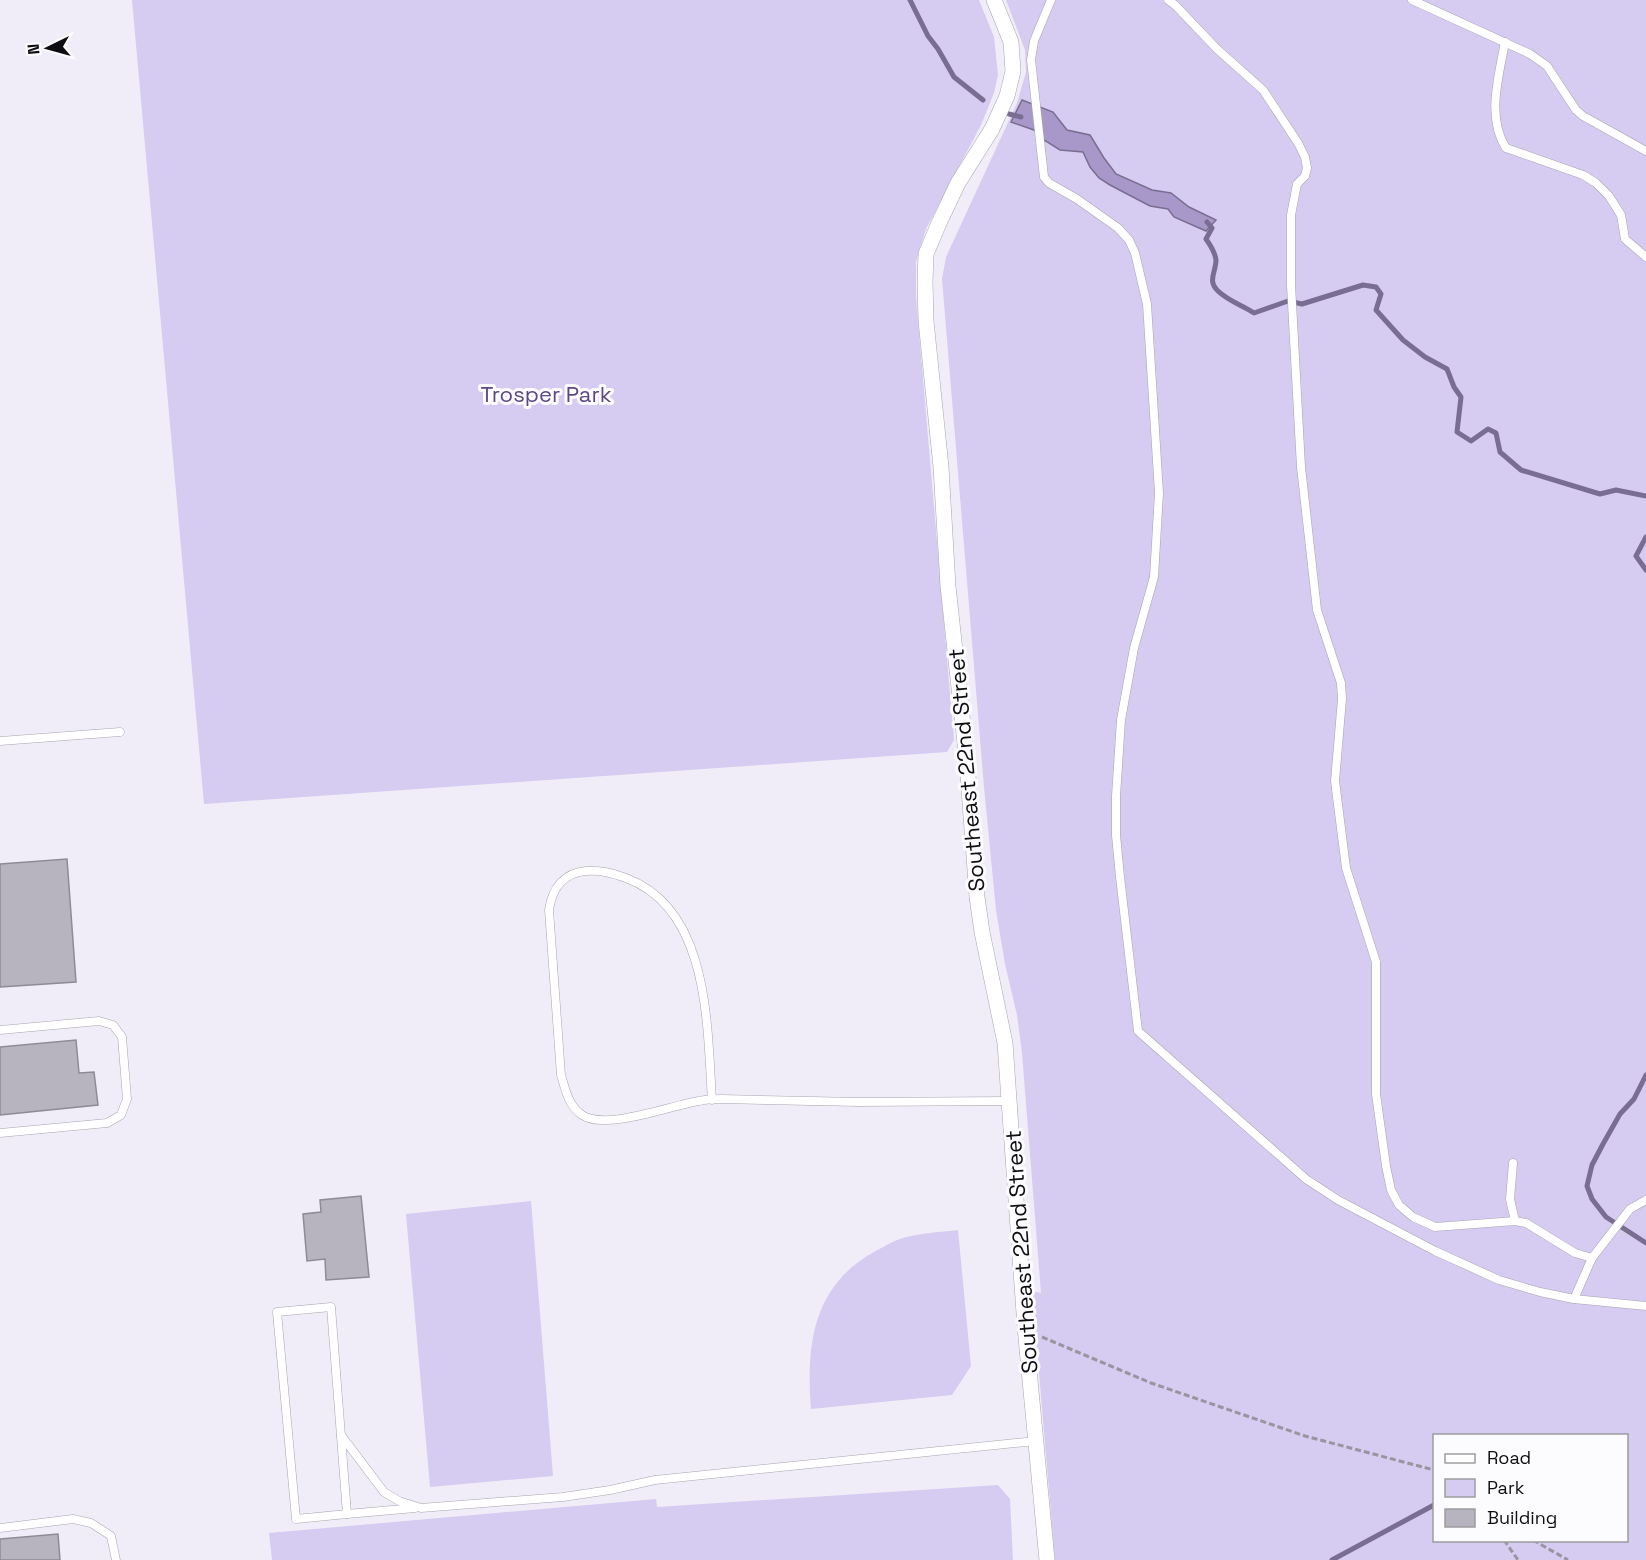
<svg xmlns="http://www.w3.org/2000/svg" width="1646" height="1560" viewBox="0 0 1646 1560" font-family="'Space Grotesk',sans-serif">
<rect width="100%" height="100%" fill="#f0edf9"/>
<g fill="#d6cbf0" fill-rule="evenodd">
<path d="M 132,0 L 979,0 L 994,37 L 998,75 L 994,93 L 981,125 L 926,229 L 916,262 L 916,297 L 954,740 L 947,752 L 204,804 Z"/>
<path d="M 1006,0 L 1646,0 L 1646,1560 L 1055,1560 L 1032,1291 L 1041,1293 L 1022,1053 L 1017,1015 L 1005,964 L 996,910 L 984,787 L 942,279 L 946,257 L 1017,103 L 1026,72 L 1025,50 ZM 1434,1436 L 1626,1436 L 1626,1540 L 1434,1540 Z"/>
<path d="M 531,1201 L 553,1476 L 430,1487 L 406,1214 Z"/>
<path d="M 958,1230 L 971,1366 L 952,1395 L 811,1409 C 806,1344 813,1286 874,1252 C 883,1247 893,1241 903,1238 C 921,1233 940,1232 958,1230 Z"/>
<path d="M 998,1485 L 1010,1499 L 1013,1560 L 272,1560 L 269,1533 L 656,1499 L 657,1507 Z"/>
</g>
<path fill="#a798c9" stroke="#796e92" stroke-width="1.5" d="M 1022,100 L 1053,112 L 1067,130 L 1090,135 L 1104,158 L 1116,174 L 1152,190 L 1171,193 L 1189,207 L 1216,220 L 1206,231 L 1174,217 L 1168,209 L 1150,206 L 1110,185 L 1099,178 L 1090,167 L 1083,152 L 1060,150 L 1044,140 L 1034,130 L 1011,122 Z"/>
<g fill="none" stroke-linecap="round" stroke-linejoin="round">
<g stroke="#796e92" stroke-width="5">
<path d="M 910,0 L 928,36 L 938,49 L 954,77 L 983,100"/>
<path d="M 1009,114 L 1021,117"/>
<path d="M 1207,222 L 1212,228 L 1206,239 C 1211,246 1215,252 1216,260 C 1216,272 1207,281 1218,291 C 1227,300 1243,306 1254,313 L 1288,301 L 1302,304 L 1363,285 L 1376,287 L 1381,294 L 1376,310 L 1403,340 L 1425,357 L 1447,369 L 1454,387 L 1461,397 L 1457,432 L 1471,441 L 1488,429 L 1496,433 L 1500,452 L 1521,470 L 1600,494 L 1616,490 L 1646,496"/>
<path d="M 1646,537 L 1636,556 L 1646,570"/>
<path d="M 1646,1075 L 1634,1099 L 1620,1114 L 1603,1144 L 1592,1165 L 1587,1186 L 1592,1199 L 1606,1217 L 1646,1243"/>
<path d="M 1332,1560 L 1434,1505"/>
</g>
</g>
<g fill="#b7b3bf" stroke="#8e8b96" stroke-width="1.5">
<path d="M 67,859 L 76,982 L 0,987 L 0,864 Z"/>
<path d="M 76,1040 L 79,1073 L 94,1072 L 98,1105 L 0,1115 L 0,1047 Z"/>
<path d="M 361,1196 L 369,1277 L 326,1280 L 325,1259 L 307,1261 L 303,1214 L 321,1212 L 320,1200 Z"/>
<path d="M 58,1534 L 60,1560 L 0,1560 L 0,1539 Z"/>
</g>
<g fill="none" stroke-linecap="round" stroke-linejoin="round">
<defs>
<g id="lane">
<path d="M 1051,0 L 1034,41 L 1031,60 L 1044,177 L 1049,183 L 1077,199 L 1118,228 L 1129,240 L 1135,253 L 1147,304 L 1159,493 L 1154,577 L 1134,648 L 1121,720 L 1116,796 L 1116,835 L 1120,877 L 1138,1031 L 1306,1179 L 1338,1200 L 1435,1251 L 1499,1280 L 1540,1292 L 1574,1299 L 1646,1306"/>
<path d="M 1168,0 L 1175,5 L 1217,49 L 1263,90 L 1298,143 L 1305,157 L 1307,168 L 1305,176 L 1297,184 L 1291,215 L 1291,285 L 1301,467 L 1317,610 L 1341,683 L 1342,699 L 1335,781 L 1346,868 L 1376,962 L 1376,1094 L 1386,1166 L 1391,1190 L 1399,1205 L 1413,1217 L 1435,1227 L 1515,1221 L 1526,1223 L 1575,1253 L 1592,1258"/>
<path d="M 1412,0 L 1530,54 L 1547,66 L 1576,110 L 1583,116 L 1646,151"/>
<path d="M 1505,42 C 1499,76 1486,117 1506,148 L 1583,175 L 1596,183 L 1609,196 L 1621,215 L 1625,239 L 1646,257"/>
<path d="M 0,741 L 120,732"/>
<path d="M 0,1030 L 99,1021 L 113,1025 L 122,1037 L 127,1099 L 121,1115 L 107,1123 L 0,1133"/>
<path d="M 712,1100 C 707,1026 710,909 626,878 C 612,873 601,870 586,871 C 563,873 552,889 549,910 L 561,1075 C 566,1091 568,1105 582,1115 C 606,1131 672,1105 699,1101 C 707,1099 715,1099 722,1099 L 859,1102 L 1010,1101"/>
<path d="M 1513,1163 L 1510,1199 L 1515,1221"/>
<path d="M 1574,1299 L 1592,1258 L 1630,1209 L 1646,1200"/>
<path d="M 331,1307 L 347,1514 L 296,1519 L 277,1312 Z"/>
<path d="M 341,1435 L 384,1492 L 399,1501 L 421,1508 L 563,1497 L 610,1490 L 655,1480 L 1036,1441"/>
<path d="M 347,1514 L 415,1508"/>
<path d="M 0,1528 L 73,1519 L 91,1523 L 111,1536 L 116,1560"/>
</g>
<path id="street" d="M 994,0 L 1011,42 L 1013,71 L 1007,96 L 992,129 L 958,183 L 939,223 L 926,254 L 925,282 L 926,321 L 941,467 L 948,586 L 967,762 L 977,897 L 982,932 L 1005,1043 L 1025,1327 L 1047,1560"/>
</defs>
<use href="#lane" stroke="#a7a4af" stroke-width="9"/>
<use href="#street" stroke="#a7a4af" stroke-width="16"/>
<g stroke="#97959e" stroke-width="3" stroke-dasharray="6 3" stroke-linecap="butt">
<path d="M 1042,1337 L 1151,1383 L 1305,1436 L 1434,1470"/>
<path d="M 1504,1540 L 1518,1560"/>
<path d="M 1533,1540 L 1568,1560"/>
</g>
<use href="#lane" stroke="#fff" stroke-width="8"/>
<use href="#street" stroke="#fff" stroke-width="15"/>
</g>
<g text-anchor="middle" stroke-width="6" stroke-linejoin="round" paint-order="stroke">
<g font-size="22" fill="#5d4785" stroke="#fcfcfe">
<text x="546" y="402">Trosper Park</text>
</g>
<g font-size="22" fill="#0e0d11" stroke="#fcfcfe">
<text transform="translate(966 770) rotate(-95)" y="8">Southeast 22nd Street</text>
<text transform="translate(1021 1252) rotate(-94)" y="8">Southeast 22nd Street</text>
</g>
</g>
<rect x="1433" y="1434" width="195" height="108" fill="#fcfcfe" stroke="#9d9c9f" stroke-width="1.5"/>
<rect x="1445" y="1454" width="30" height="9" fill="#ffffff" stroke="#9d9c9f" stroke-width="1.5"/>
<text x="1487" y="1464" font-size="18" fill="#0e0d11">Road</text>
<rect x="1445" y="1479" width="30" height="18" fill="#d6cbf0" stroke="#9d9c9f" stroke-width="1.5"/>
<text x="1487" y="1494" font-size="18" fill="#0e0d11">Park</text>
<rect x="1445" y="1509" width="30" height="18" fill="#b7b3bf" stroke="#9d9c9f" stroke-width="1.5"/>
<text x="1487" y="1524" font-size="18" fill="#0e0d11">Building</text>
<g transform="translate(48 48) rotate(265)" stroke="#fcfcfe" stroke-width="4.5" paint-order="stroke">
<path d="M0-4.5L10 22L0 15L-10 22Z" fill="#0e0d11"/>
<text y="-9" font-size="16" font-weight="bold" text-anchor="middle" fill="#0e0d11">N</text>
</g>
</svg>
